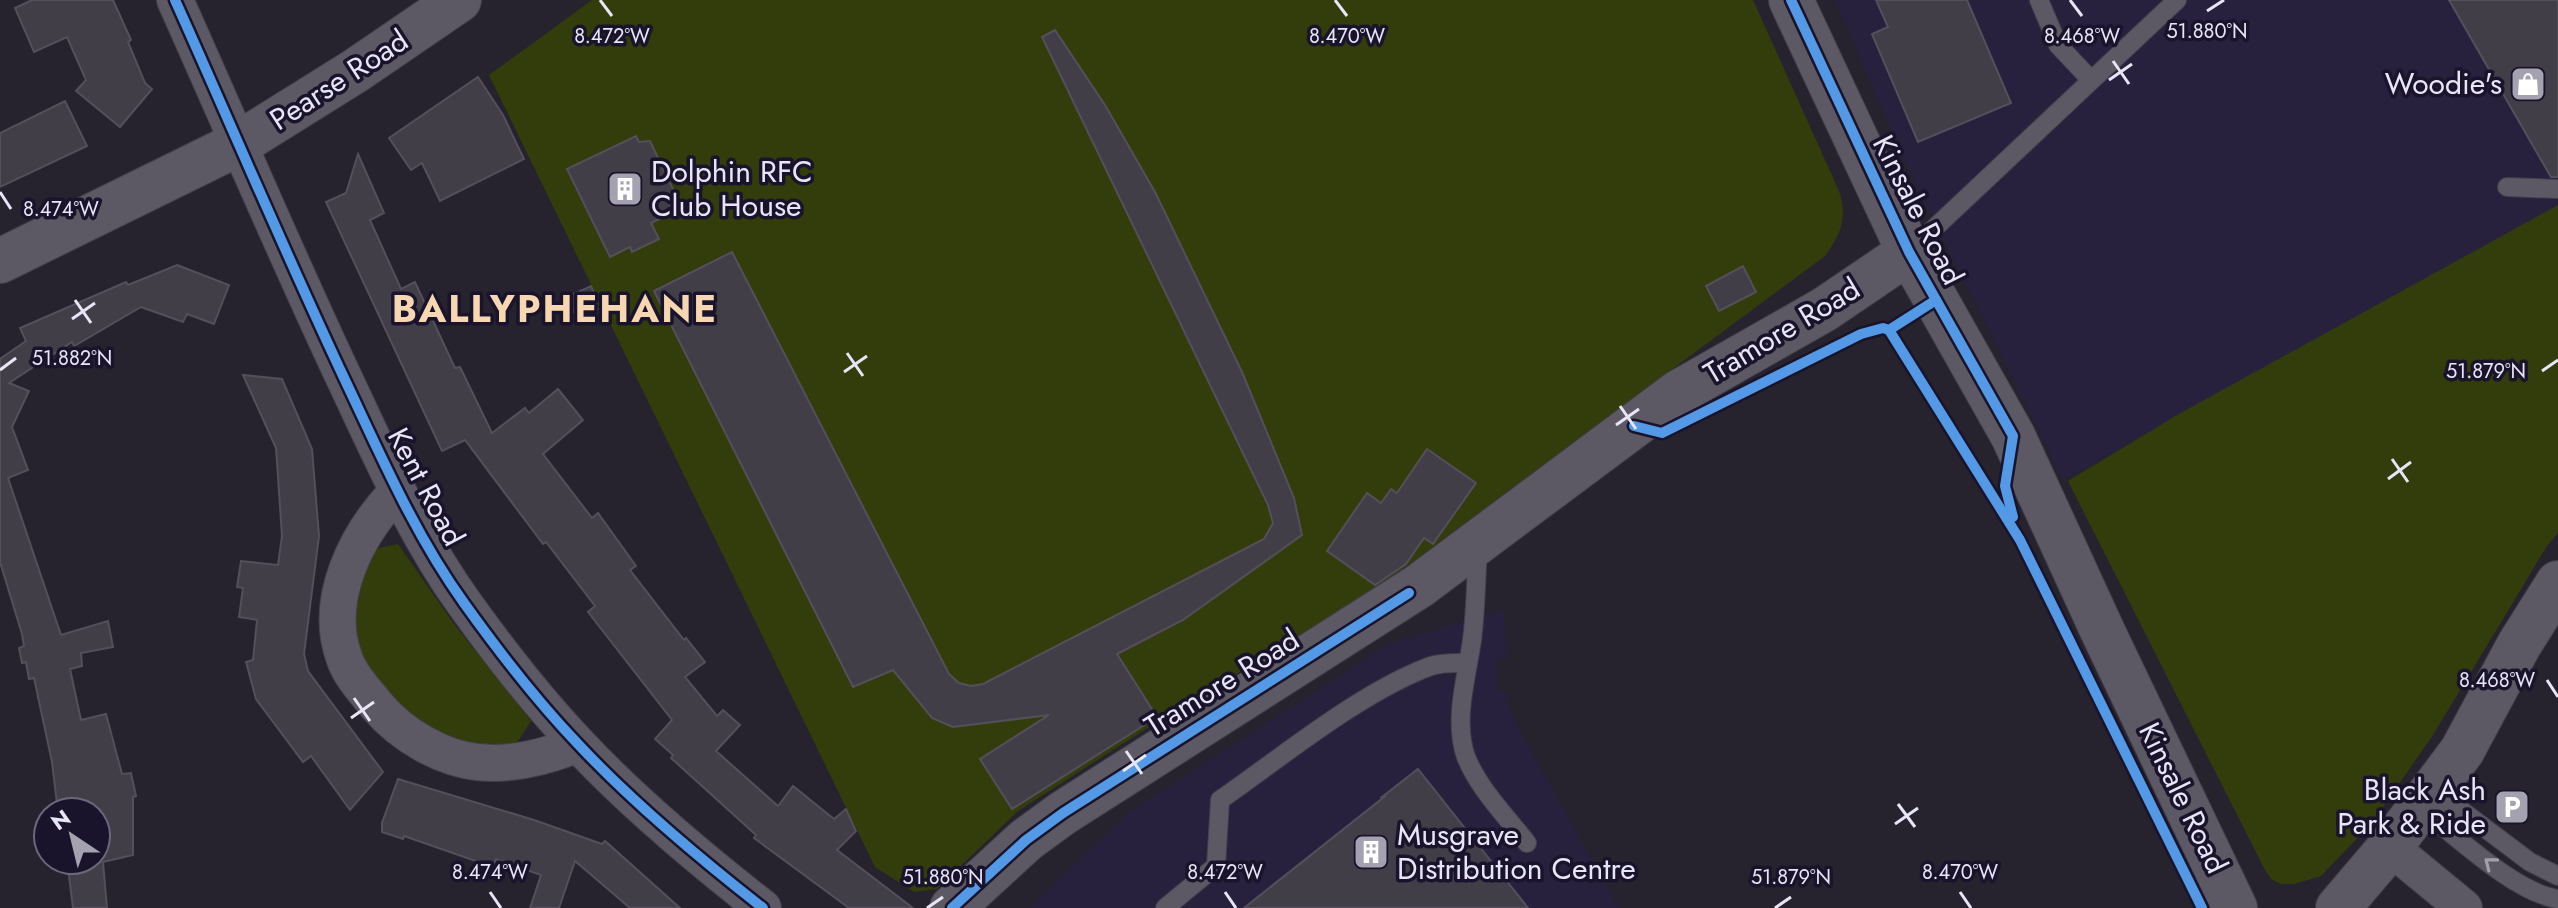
<svg xmlns="http://www.w3.org/2000/svg" width="2558" height="908" viewBox="0 0 2558 908" font-family="Jost,sans-serif">
<rect width="100%" height="100%" fill="#26232f"/>
<g fill="#28213e">
<path d="M 1835,0 L 2558,0 L 2558,206 L 2063,480 L 1902,155 Z"/>
<path d="M 1504,610 L 1507,658 L 1495,658 L 1496,690 L 1506,692 L 1507,704 L 1517,726 L 1619,908 L 1030,908 L 1127,814 L 1391,643 Z"/>
</g>
<g fill="#333d0b">
<path d="M 592,0 L 1753,0 L 1839,191 C 1848,218 1841,234 1825,256 L 1376,589 L 1149,727 L 1018,811 L 937,889 L 914,892 L 875,867 L 489,75 Z"/>
<path d="M 2558,205 L 2558,533 L 2547,546 L 2433,735 L 2372,823 L 2321,876 L 2294,884 L 2282,884 L 2272,880 L 2265,870 L 2068,481 L 2177,415 Z"/>
<path d="M 398,544 L 454,624 L 531,721 L 518,741 L 506,747 L 470,751 L 414,724 L 367,672 L 351,624 L 363,558 L 379,548 Z"/>
</g>
<g fill="#423e48" stroke="#544f5a" stroke-width="2">
<path d="M 32,0 L 113,0 L 131,40 L 128,42 L 145,83 L 152,89 L 120,127 L 76,91 L 86,80 L 67,37 L 34,52 L 15,8 Z"/>
<path d="M 1876,0 L 1967,0 L 2011,103 L 1918,142 L 1872,34 L 1888,27 Z"/>
<path d="M 2449,0 L 2558,0 L 2558,177 L 2551,177 Z"/>
<path d="M 1055,30 L 1105,105 L 1155,192 L 1242,372 L 1294,498 L 1302,535 L 1183,620 L 1117,654 L 1157,717 L 1012,809 L 980,759 L 1049,715 L 953,727 L 932,718 L 893,670 L 853,687 L 654,291 L 732,252 L 949,674 L 959,683 L 971,686 L 983,684 L 1264,539 L 1273,523 L 1268,505 L 1042,37 Z"/>
<path d="M 478,77 L 503,115 L 524,159 L 440,201 L 422,163 L 411,170 L 389,138 Z"/>
<path d="M 65,101 L 87,146 L 0,187 L 0,133 Z"/>
<path d="M 636,136 L 639,142 L 650,141 L 682,208 L 651,223 L 659,239 L 632,252 L 630,247 L 610,257 L 567,169 Z"/>
<path d="M 358,154 L 384,213 L 370,220 L 401,289 L 415,282 L 455,368 L 460,367 L 492,433 L 525,408 L 529,413 L 558,389 L 583,420 L 543,454 L 592,518 L 598,513 L 636,566 L 630,570 L 684,640 L 686,638 L 705,662 L 685,677 L 717,716 L 723,710 L 740,725 L 716,751 L 778,806 L 793,786 L 834,819 L 846,809 L 856,831 L 837,850 L 913,908 L 849,908 L 754,838 L 756,835 L 671,758 L 673,755 L 655,739 L 672,720 L 588,612 L 595,606 L 546,542 L 543,544 L 465,440 L 442,451 L 326,202 L 346,193 Z"/>
<path d="M 177,265 L 229,285 L 214,324 L 187,314 L 183,322 L 141,307 L 74,346 L 72,342 L 9,383 L 29,391 L 12,427 L 28,470 L 8,478 L 61,635 L 108,621 L 113,647 L 81,653 L 82,666 L 70,669 L 81,720 L 106,714 L 122,774 L 131,773 L 136,796 L 133,797 L 133,855 L 103,862 L 107,908 L 73,908 L 67,860 L 96,860 L 96,812 L 85,812 L 84,806 L 58,812 L 52,762 L 34,678 L 29,679 L 26,662 L 22,663 L 19,648 L 24,646 L 22,634 L 0,562 L 0,359 L 26,341 L 20,328 L 126,282 L 128,285 Z"/>
<path d="M 1743,266 L 1756,292 L 1719,311 L 1706,286 Z"/>
<path d="M 591,286 L 601,308 L 577,319 L 567,297 Z"/>
<path d="M 243,375 L 282,379 L 312,449 L 319,536 L 304,654 L 308,671 L 383,772 L 350,810 L 311,756 L 303,762 L 256,699 L 246,662 L 253,660 L 257,620 L 239,617 L 243,588 L 237,587 L 241,561 L 278,565 L 282,536 L 276,448 Z"/>
<path d="M 1427,449 L 1476,483 L 1433,544 L 1424,538 L 1406,564 L 1375,585 L 1327,551 L 1367,493 L 1381,503 L 1391,489 L 1397,493 Z"/>
<path d="M 1418,769 L 1528,908 L 1244,908 L 1384,797 L 1382,797 Z"/>
<path d="M 398,779 L 534,820 L 602,844 L 605,841 L 680,908 L 630,908 L 575,861 L 559,908 L 530,908 L 541,875 L 496,859 L 493,867 L 404,836 L 403,839 L 382,832 L 382,823 Z"/>
</g>
<g fill="none" stroke-linecap="round" stroke-linejoin="round">
<defs>
<g id="service">
<path d="M 2039,0 L 2058,45 L 2090,79"/>
<path d="M 2507,187 L 2558,189"/>
<path d="M 1909,252 L 2177,0"/>
<path d="M 1478,547 C 1476,577 1476,609 1472,640 C 1467,676 1453,720 1466,757 C 1479,789 1506,816 1527,843"/>
<path d="M 2433,789 L 2530,862 L 2558,876"/>
<path d="M 2420,808 C 2455,835 2515,893 2558,899"/>
<path d="M 1165,908 L 1216,866 L 1220,800 C 1282,757 1362,691 1431,666 C 1442,662 1456,663 1468,663"/>
</g>
<g id="minor">
<path d="M 175,0 C 232,127 286,255 345,380 C 381,456 415,535 464,603 C 499,652 537,701 578,744 C 634,804 699,858 763,908"/>
<path d="M 397,492 C 357,533 323,599 344,657 C 350,676 366,692 378,707 C 402,735 441,758 477,762 C 512,766 546,757 578,744"/>
<path d="M 2390,847 L 2464,908"/>
</g>
<g id="tertiary">
<path d="M 1791,0 L 1909,252 L 2013,436 L 2103,632 L 2235,908"/>
<path d="M 0,261 L 238,144 L 355,71 L 459,0"/>
<path d="M 952,908 L 1026,840 L 1063,813 L 1419,586 L 1679,392 L 1825,309 L 1909,252"/>
<path d="M 2338,908 L 2390,847 L 2462,751 L 2519,645 L 2558,583"/>
</g>
</defs>
<use href="#service" stroke="#43404c" stroke-width="20"/>
<use href="#minor" stroke="#43404c" stroke-width="38"/>
<use href="#tertiary" stroke="#43404c" stroke-width="46"/>
<use href="#service" stroke="#5c5964" stroke-width="18"/>
<use href="#minor" stroke="#5c5964" stroke-width="36"/>
<use href="#tertiary" stroke="#5c5964" stroke-width="44"/>
<defs>
<g id="cycleway">
<path d="M 175,0 C 232,127 286,255 345,380 C 381,456 415,535 464,603 C 499,652 537,701 578,744 C 634,804 699,858 763,908"/>
<path d="M 1791,0 L 1909,252 L 2013,436 L 2005,486 L 2013,517"/>
<path d="M 1889,330 L 2020,540 L 2202,908"/>
<path d="M 1634,426 L 1662,433 L 1861,334 L 1883,328 L 1889,330 L 1936,300"/>
<path d="M 952,908 L 1026,840 L 1063,813 L 1409,593"/>
</g>
</defs>
<use href="#cycleway" stroke="#19142b" stroke-width="15"/>
<use href="#cycleway" stroke="#5399e6" stroke-width="10"/>
</g>
<defs><path id="oneway-chevron" d="M-2-3.5L2.5 0L-2 3.5" fill="none" stroke-width="1.6" stroke-linecap="round" stroke-linejoin="round" transform="scale(2)"/></defs>
<use stroke="#a2a0ad" href="#oneway-chevron" transform="translate(2490 863) rotate(-142)"/>
<path fill="none" stroke="#e8e6f6" stroke-width="3" d="M 600,0 L 612,16M 1335,0 L 1347,16M 2070,0 L 2082,16M 2207,11 L 2224,0M 2113,61 L 2129,84M 2109,80 L 2132,64M 0,192 L 11,209M 75,300 L 91,323M 72,319 L 95,303M 847,353 L 863,376M 0,370 L 16,358M 2542,371 L 2558,360M 844,372 L 867,356M 1620,406 L 1636,429M 1616,425 L 1639,409M 2392,459 L 2408,482M 2388,479 L 2411,462M 2547,680 L 2558,697M 354,698 L 370,721M 351,718 L 374,702M 1126,751 L 1142,774M 1123,771 L 1146,755M 1898,804 L 1915,827M 1895,824 L 1918,808M 490,892 L 501,908M 1225,892 L 1236,908M 1960,892 L 1971,908M 927,908 L 943,897M 1775,908 L 1791,897"/>
<defs>
<symbol id="shop-square" viewBox="-11 -11 22 22"><rect x="-9" y="-9" width="18" height="18" rx="4" fill="#a4a2b0" stroke="#19142b"/><path d="M-5-2.5h2.3a2.7 3.5 0 0 1 5.4 0H5L5.5 6h-11ZM-1.5-2.5h3a1.5 2.3 0 0 0-3 0Z" fill="#fff"/></symbol>
<symbol id="building-square" viewBox="-11 -11 22 22"><rect x="-9" y="-9" width="18" height="18" rx="4" fill="#a4a2b0" stroke="#19142b"/><path d="M-4-6H4V6H1V3H-1V6H-4ZM-2.5-4.3h1.7v1.8h-1.7ZM.8-4.3h1.7v1.8H.8ZM-2.5-1h1.7V.8h-1.7ZM.8-1h1.7V.8H.8Z" fill="#fff"/></symbol>
<symbol id="parking-square" viewBox="-11 -11 22 22"><rect x="-9" y="-9" width="18" height="18" rx="4" fill="#a4a2b0" stroke="#19142b"/><path d="M-3.5-5.5H1a3.5 3.5 0 0 1 0 7H-1V5.5H-3.5ZM-1-3.4V-.6H.8a1.4 1.4 0 0 0 0-2.8Z" fill="#fff"/></symbol>
</defs>
<g fill-rule="evenodd">
<use href="#shop-square" x="2508" y="64" width="40" height="40"/>
<use href="#building-square" x="605" y="169" width="40" height="40"/>
<use href="#parking-square" x="2492" y="787" width="40" height="40"/>
<use href="#building-square" x="1351" y="832" width="40" height="40"/>
</g>
<g text-anchor="middle" stroke-width="7" stroke-linejoin="round" paint-order="stroke">
<g font-size="30" fill="#e8e6f6" stroke="#19142b">
<text transform="translate(339 80) rotate(-33)" y="10">Pearse Road</text>
<text transform="translate(1918 210) rotate(63)" y="10">Kinsale Road</text>
<text transform="translate(1782 331) rotate(-31)" y="10">Tramore Road</text>
<text transform="translate(426 487) rotate(62)" y="10">Kent Road</text>
<text transform="translate(1222 683) rotate(-32)" y="10">Tramore Road</text>
<text transform="translate(2183 798) rotate(64)" y="10">Kinsale Road</text>
</g>
<g font-size="30" fill="#e8e6f6" stroke="#19142b" text-anchor="end">
<text x="2502" y="94">Woodie's</text>
<text x="651" y="182" text-anchor="start">Dolphin RFC<tspan x="651" dy="34">Club House</tspan></text>
<text x="2486" y="800">Black Ash<tspan x="2486" dy="34">Park &amp; Ride</tspan></text>
<text x="1397" y="845" text-anchor="start">Musgrave<tspan x="1397" dy="34">Distribution Centre</tspan></text>
</g>
<g font-size="38" font-weight="bold" letter-spacing="2" fill="#f7d6b2" stroke="#19142b">
<text x="555" y="322">BALLYPHEHANE</text>
</g>
</g>
<g font-size="20" text-anchor="middle" fill="#e8e6f6" stroke="#19142b" stroke-width="7" stroke-linejoin="round" paint-order="stroke">
<text x="2207" y="38">51.880°N</text>
<text x="612" y="43">8.472°W</text>
<text x="1347" y="43">8.470°W</text>
<text x="2082" y="43">8.468°W</text>
<text x="61" y="216">8.474°W</text>
<text x="72" y="365">51.882°N</text>
<text x="2486" y="378">51.879°N</text>
<text x="2497" y="687">8.468°W</text>
<text x="490" y="879">8.474°W</text>
<text x="1225" y="879">8.472°W</text>
<text x="1960" y="879">8.470°W</text>
<text x="943" y="884">51.880°N</text>
<text x="1791" y="884">51.879°N</text>
</g>
<g transform="translate(72 836) rotate(325)"><circle r="38" fill="#19142b" stroke="#6c687c" stroke-width="2"/>
<path d="M0-6L14 30L0 20L-14 30Z" fill="#a4a2b0"/>
<text y="-12" font-size="22" font-weight="bold" text-anchor="middle" fill="#e8e6f6">N</text>
</g>
</svg>
